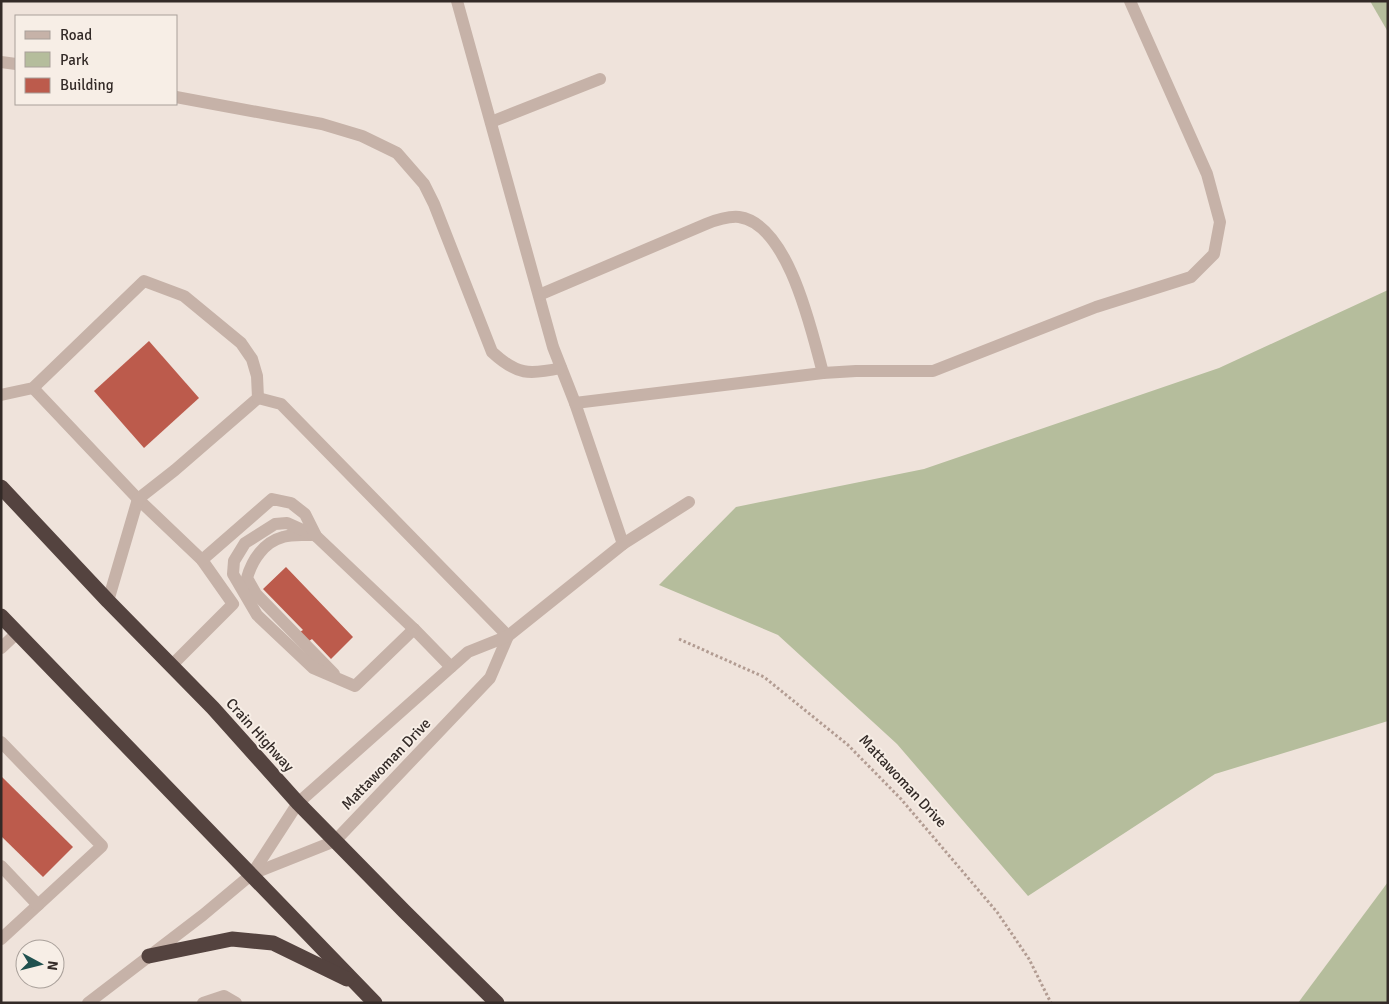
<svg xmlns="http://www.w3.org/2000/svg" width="1389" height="1004" viewBox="0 0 1389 1004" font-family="Signika,sans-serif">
<rect width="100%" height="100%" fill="#efe3db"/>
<g fill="#b5bd9c">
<path d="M 1370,1 L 1388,1 L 1388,32 Z"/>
<path d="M 1388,290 L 1388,721 L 1215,774 L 1028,896 L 897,744 L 778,635 L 659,585 L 736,507 L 924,469 L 1219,368 Z"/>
<path d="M 1388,882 L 1388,1003 L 1298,1003 Z"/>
</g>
<g fill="#bc5b4c">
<path d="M 149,341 L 199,398 L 144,448 L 94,391 Z"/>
<path d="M 286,567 L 353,637 L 331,659 L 312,639 L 309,641 L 300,632 L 303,630 L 263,589 Z"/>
<path d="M 1,776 L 73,847 L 43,877 L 1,836 Z"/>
</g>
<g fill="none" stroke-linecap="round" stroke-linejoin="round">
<path stroke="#b29c92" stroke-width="3" stroke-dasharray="2.5 2.5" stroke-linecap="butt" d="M 679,639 L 764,677 L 848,745 L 901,799 L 997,912 L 1029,959 L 1051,1003"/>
<g stroke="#c6b2a8" stroke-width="12">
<path d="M 457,1 L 553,347 L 575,403 L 623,544"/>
<path d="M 1,62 L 16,64"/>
<path d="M 176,97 L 322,124 L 362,136 L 397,153 L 424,184 L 434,204 L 492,352 C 517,375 529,375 561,368"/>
<path d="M 491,122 L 600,79"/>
<path d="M 539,295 L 706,224 C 716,220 728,216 739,217 C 789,224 812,333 823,373"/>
<path d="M 33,388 L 138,499 L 202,560 L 233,604 L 171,666"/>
<path d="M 1,395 L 33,388 L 144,281 L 184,296 L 241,343 L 252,359 L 257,376 L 258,398 L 175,470 L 138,499 L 108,601"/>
<path d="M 258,398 L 281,404 L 508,636"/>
<path d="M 575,403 L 823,373 L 856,371 L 933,371 L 1096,307 L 1191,277 L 1214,254 L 1220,222 L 1207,174 L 1130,1"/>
<path d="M 311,535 C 302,535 291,534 283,537 C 264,542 252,560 247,578 L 256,594 L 334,674"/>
<path d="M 316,536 L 287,523 L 275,524 L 245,543 L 234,561 L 233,574 L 257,615 L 313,668 L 355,686 L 414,629"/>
<path d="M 202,560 L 272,499 L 291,503 L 305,514 L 316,536 L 414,629 L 451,667"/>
<path d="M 1,648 L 17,633"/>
<path d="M 1,742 L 102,846 L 1,939"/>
<path d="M 1,866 L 38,905"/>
<path d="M 252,874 L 335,841 L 490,678 L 508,636"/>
<path d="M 88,1003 L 203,915 L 252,874 L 298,803 L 468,652 L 508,636 L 623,544 L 689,502"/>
<path d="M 203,1003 L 224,996 L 236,1003"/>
</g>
<g stroke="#54433f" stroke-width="15">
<path d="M 1,487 L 108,601 L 213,708 L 298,803 L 404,911 L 497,1003"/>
<path d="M 1,616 L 375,1003"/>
<path d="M 149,956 L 232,939 L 273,943 L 347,979"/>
</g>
</g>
<g text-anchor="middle" stroke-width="4" stroke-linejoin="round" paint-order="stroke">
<g font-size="15" fill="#332a27" stroke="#f7eee6">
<text transform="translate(260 735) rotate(48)" y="5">Crain Highway</text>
<text transform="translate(386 764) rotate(-46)" y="5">Mattawoman Drive</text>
<text transform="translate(903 781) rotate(47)" y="5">Mattawoman Drive</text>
</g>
</g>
<rect width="1389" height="1004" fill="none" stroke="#332a27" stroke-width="5"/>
<rect x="15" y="15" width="162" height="90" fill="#f7eee6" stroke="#a9a09a"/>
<rect x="25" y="31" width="25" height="8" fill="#c6b2a8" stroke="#a9a09a"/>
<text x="60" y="40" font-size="15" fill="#332a27">Road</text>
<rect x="25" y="52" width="25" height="15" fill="#b5bd9c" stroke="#a9a09a"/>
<text x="60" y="65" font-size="15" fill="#332a27">Park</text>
<rect x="25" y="78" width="25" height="15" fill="#bc5b4c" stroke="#a9a09a"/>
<text x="60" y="90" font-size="15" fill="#332a27">Building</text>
<g transform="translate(40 964) rotate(97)"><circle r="24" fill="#f7eee6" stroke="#a9a09a"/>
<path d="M0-4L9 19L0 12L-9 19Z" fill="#20514f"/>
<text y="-8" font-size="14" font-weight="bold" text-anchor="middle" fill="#332a27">N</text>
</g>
</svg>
